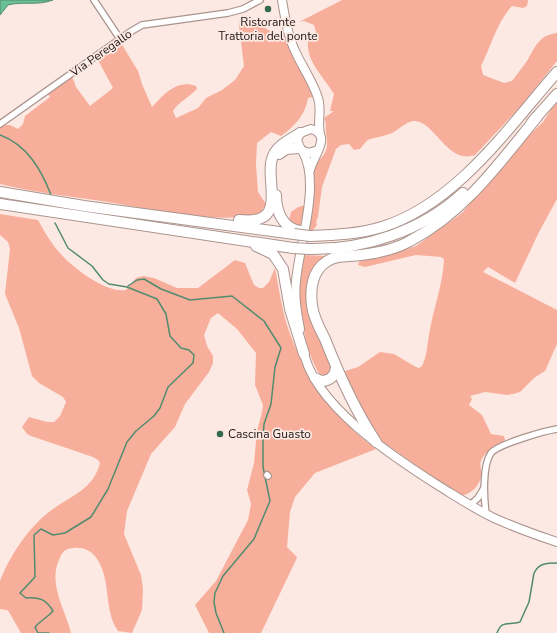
<svg xmlns="http://www.w3.org/2000/svg" width="557" height="633" viewBox="0 0 557 633" font-family="'Nunito Sans',sans-serif">
<rect width="100%" height="100%" fill="#fde9e3"/>
<g fill="#f7af9b">
<path d="M 342,0 L 528,0 L 527,6 L 523,8 L 512,6 C 497,22 491,46 481,66 L 483,75 L 504,83 L 512,81 C 517,74 522,68 527,61 C 535,47 539,35 557,33 L 557,61 L 521,106 L 475,155 C 447,165 434,119 413,121 C 406,122 398,130 392,133 C 386,136 371,138 368,140 C 365,142 362,147 360,149 L 354,150 L 349,144 L 341,145 L 336,149 L 322,187 L 318,217 L 316,222 L 317,225 L 313,230 C 301,232 296,228 289,220 L 291,212 L 298,207 L 310,204 C 311,192 311,178 314,166 C 315,161 319,161 322,157 C 329,149 327,142 326,133 C 325,127 327,124 324,118 L 334,111 L 330,111 L 334,94 C 324,77 306,62 308,41 L 316,32 L 314,25 L 304,21 L 299,22 Z"/>
<path d="M 245,17 C 255,17 261,27 270,31 C 276,34 282,33 288,33 L 318,96 L 308,98 C 306,114 294,127 281,136 L 271,132 L 257,143 L 256,164 L 258,192 L 266,204 L 259,215 C 210,223 162,211 114,203 C 76,197 38,193 0,184 L 0,125 L 10,125 L 18,129 L 23,124 L 25,116 L 50,97 L 48,94 L 72,76 L 76,87 L 90,106 L 113,88 L 98,60 L 121,43 L 138,71 L 142,84 L 152,107 C 164,94 177,79 196,86 L 197,89 C 190,97 178,102 173,111 L 176,118 L 198,108 L 206,98 L 222,90 L 235,80 L 244,66 L 239,26 L 240,20 Z"/>
<path d="M 557,100 L 557,199 L 539,232 L 515,283 L 488,267 L 483,272 L 557,310 L 557,344 L 545,371 L 534,378 L 520,392 L 513,394 L 507,395 L 485,392 L 470,396 L 472,399 L 469,405 L 482,415 L 491,434 L 504,436 L 505,440 C 500,447 488,449 483,457 C 478,463 482,468 481,475 C 481,485 470,495 460,496 L 383,442 L 376,435 L 342,372 L 358,367 L 380,352 L 394,354 L 416,367 L 419,368 L 422,366 C 427,356 427,346 429,335 C 433,309 443,285 444,259 L 441,257 L 416,255 L 365,267 L 358,265 L 359,262 L 369,257 L 399,252 L 416,246 L 462,213 L 520,144 L 543,122 Z"/>
<path d="M 0,214 L 38,220 C 43,229 48,238 54,246 C 66,263 105,294 126,290 L 136,278 L 143,276 L 154,278 L 177,288 L 198,288 L 235,260 L 245,263 L 254,285 L 259,288 L 263,288 L 269,282 L 275,268 C 279,289 282,311 289,331 C 305,377 337,421 376,449 L 315,473 L 295,497 L 290,512 L 287,547 L 297,557 L 296,560 L 261,633 L 209,633 L 195,605 L 216,581 L 248,520 L 251,504 L 247,490 L 254,463 L 257,431 L 262,412 L 263,405 L 255,385 L 256,353 L 237,329 L 218,313 L 211,318 L 204,335 L 207,346 L 213,356 L 213,363 L 209,372 L 185,404 L 175,427 L 151,454 L 127,511 L 124,534 L 141,575 L 143,589 L 142,610 L 132,633 L 118,631 C 103,609 112,582 97,559 C 92,551 84,547 74,548 C 65,548 62,552 59,560 C 48,584 65,609 71,633 L 21,633 L 9,612 L 7,610 L 0,609 C 0,601 0,588 0,581 C 9,557 29,527 49,512 C 69,496 93,491 100,463 L 98,460 L 93,457 L 31,436 L 27,434 L 22,427 L 29,417 L 47,422 L 54,422 L 60,416 L 66,402 L 63,397 L 39,383 L 32,376 L 19,328 L 5,294 L 10,249 L 8,242 L 0,235 Z"/>
<path d="M 303,255 L 328,256 C 310,269 306,277 307,298 L 332,371 L 326,376 L 322,377 C 308,362 298,310 298,289 C 298,278 301,266 303,255 Z"/>
</g>
<path fill="#69bf96" stroke="#528c6f" d="M 0,0 L 53,0 C 37,6 23,1 8,5 L 0,15 Z"/>
<g fill="none" stroke-linecap="round" stroke-linejoin="round">
<g stroke="#528c6f" stroke-width="1.5">
<path d="M 0,135 C 27,145 41,169 51,195"/>
<path d="M 128,286 L 137,280 L 144,279 L 161,289 L 190,300 L 232,296 L 264,321 L 281,348 L 275,367 L 271,404 L 264,424 L 263,438 L 263,467 L 270,501 L 254,539 L 223,576 L 215,593 L 214,602 L 216,613 L 224,633"/>
<path d="M 49,633 L 38,633 L 35,627 C 41,620 47,618 53,611 C 46,599 39,597 26,598 L 20,593 L 35,577 L 34,535 L 41,529 L 53,535 L 65,533 L 91,517 L 108,489 L 127,442 L 136,431 L 154,416 L 160,408 L 168,387 L 193,363 L 194,355 L 189,350 L 181,348 L 170,336 L 166,314 L 157,299 L 127,287 L 109,284 L 103,280 L 92,266 L 68,248 L 55,223"/>
<path d="M 497,633 C 502,619 509,626 520,622 L 529,602 L 534,573 C 539,563 547,563 557,563"/>
</g>
<defs>
<g id="street">
<path d="M 94,0 L 120,39"/>
<path d="M 0,124 L 130,32 L 142,25 L 228,13 L 243,9 L 260,0"/>
<path d="M 267,475 L 268,476"/>
<path d="M 470,505 L 478,498 L 484,488"/>
<path d="M 486,514 C 484,498 482,466 491,453 C 498,444 545,431 557,429"/>
</g>
<path id="secondary" d="M 282,0 C 285,18 288,37 296,53 C 303,68 313,82 318,98 C 322,110 317,122 320,134"/>
<g id="primary">
<path d="M 310,170 C 313,156 333,135 311,129 L 300,133 L 297,140 L 301,150 L 309,153 L 318,150"/>
<path d="M 300,329 C 297,313 294,297 296,281 C 299,245 321,184 303,152"/>
<path d="M 303,348 C 311,404 395,458 439,486 C 457,497 475,509 494,518 C 514,527 536,535 557,542"/>
</g>
<g id="highway">
<path d="M 532,122 L 557,94"/>
<path d="M 279,154 L 286,149 L 299,148"/>
<path d="M 0,192 L 84,206 L 294,234"/>
<path d="M 276,195 C 276,212 283,228 300,231"/>
<path d="M 0,204 L 293,248"/>
<path d="M 239,220 C 293,226 261,177 274,154 C 279,144 292,139 300,133"/>
<path d="M 310,236 C 335,235 359,234 382,227 C 456,204 508,128 557,72"/>
<path d="M 256,246 L 273,254 L 283,269 L 290,309 L 304,354"/>
<path d="M 309,249 C 364,250 422,231 463,193"/>
<path d="M 315,378 L 321,381 C 330,381 335,376 336,368"/>
<path d="M 376,442 C 355,410 339,375 325,339 C 320,329 313,317 312,305 C 310,290 312,271 326,262 C 337,254 349,257 361,255 C 377,253 396,249 410,241 C 464,213 500,162 537,117"/>
</g>
</defs>
<use href="#street" stroke="#ab948e" stroke-width="8"/>
<use href="#secondary" stroke="#ab948e" stroke-width="10"/>
<use href="#primary" stroke="#ab948e" stroke-width="10"/>
<use href="#highway" stroke="#ab948e" stroke-width="12"/>
<use href="#street" stroke="#fff" stroke-width="5.5"/>
<use href="#secondary" stroke="#fff" stroke-width="8"/>
<use href="#primary" stroke="#fff" stroke-width="8"/>
<use href="#highway" stroke="#fff" stroke-width="10"/>
<defs>
<g id="highway-bridge">
<path d="M 294,234 L 310,236"/>
<path d="M 293,248 L 309,249"/>
</g>
</defs>
<use href="#highway-bridge" stroke="#ab948e" stroke-width="12" stroke-linecap="butt"/>
<use href="#highway-bridge" stroke="#fff" stroke-width="10"/>
</g>
<g fill="#32694f" stroke="#fde9e3" stroke-width="1.5">
<circle cx="268" cy="9" r="4"/>
<circle cx="220" cy="434" r="4"/>
</g>
<g text-anchor="middle" stroke-width="3.5" stroke-linejoin="round" paint-order="stroke">
<g font-size="12" fill="#1e1513" stroke="#fde9e3">
<text x="268" y="26">Ristorante<tspan x="268" dy="14">Trattoria del ponte</tspan></text>
<text x="228" y="438" text-anchor="start">Cascina Guasto</text>
</g>
<g font-size="12" fill="#1e1513" stroke="#fde9e3">
<text transform="translate(101 53) rotate(-35)" y="4">Via Peregallo</text>
</g>
</g>
</svg>
